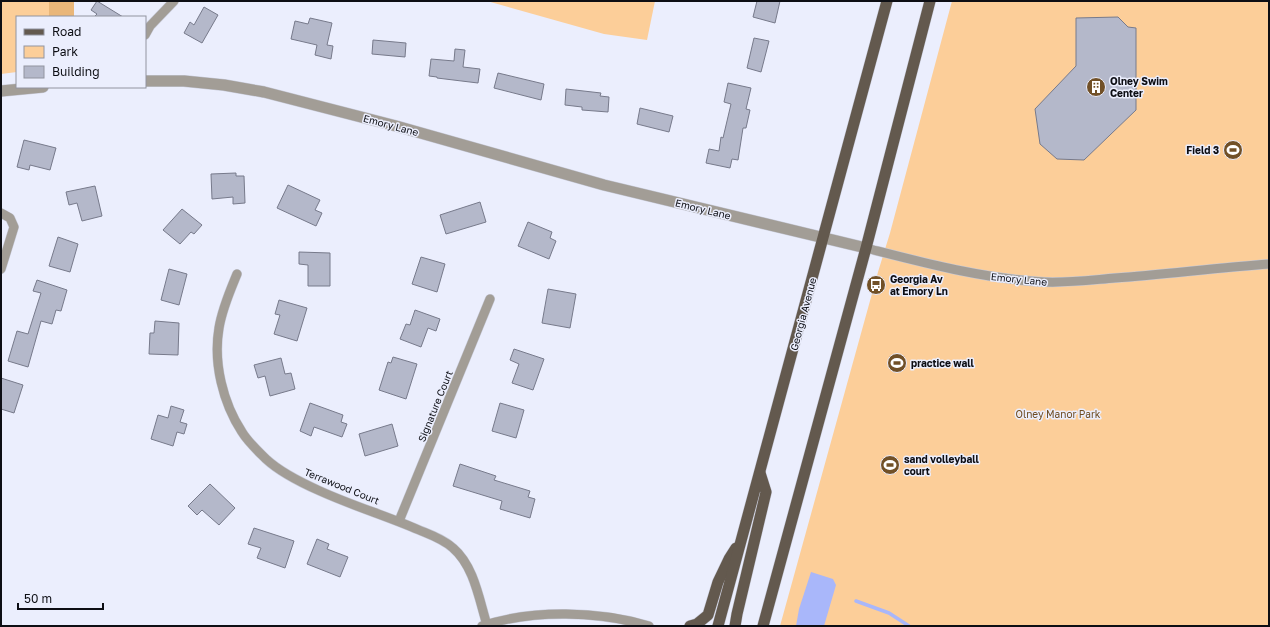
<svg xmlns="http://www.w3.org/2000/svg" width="1270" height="627" viewBox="0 0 1270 627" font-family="'Golos Text',sans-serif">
<rect width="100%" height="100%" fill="#ebeefd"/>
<g fill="#fcce99">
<path d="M 1,1 L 49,1 L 49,17 L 17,17 L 17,72 L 1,74 Z"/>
<path d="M 487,1 L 655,1 L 647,40 L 604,34 Z"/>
<path d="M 952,1 L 1269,1 L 1269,626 L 780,626 L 878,272 L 890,233 Z"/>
</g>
<rect fill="#e9b679" x="49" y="1" width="25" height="16"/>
<path fill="#a9b7fa" d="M 811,572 L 833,579 L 836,585 L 824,626 L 796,626 L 799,609 Z"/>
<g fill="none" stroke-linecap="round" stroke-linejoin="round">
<path stroke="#a9b7fa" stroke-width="3.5" d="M 856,601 L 889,613 L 909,626"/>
</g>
<g fill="#b4b8ca" stroke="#777a8b">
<path d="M 97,1 L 123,17 L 94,17 L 97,14 L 91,10 Z"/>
<path d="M 757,1 L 780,1 L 775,23 L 753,17 Z"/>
<path d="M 204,7 L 218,15 L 202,43 L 184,33 L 190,22 L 194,25 Z"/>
<path d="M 1118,17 L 1128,27 L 1136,28 L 1136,110 L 1084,160 L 1057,159 L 1040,144 L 1035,109 L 1076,66 L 1076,18 Z"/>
<path d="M 310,18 L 332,23 L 327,45 L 333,46 L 331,59 L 315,55 L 317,45 L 291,39 L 295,21 L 308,24 Z"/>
<path d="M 754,38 L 769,41 L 761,72 L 747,68 Z"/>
<path d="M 373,40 L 406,43 L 405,57 L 372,54 Z"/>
<path d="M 455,49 L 465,50 L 463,67 L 480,69 L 478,83 L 437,78 L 437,77 L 429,76 L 431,59 L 454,61 Z"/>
<path d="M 498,73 L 544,84 L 541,100 L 494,88 Z"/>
<path d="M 728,83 L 751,88 L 746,109 L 750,110 L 746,128 L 743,128 L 738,160 L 732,159 L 730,168 L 706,163 L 709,149 L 719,151 L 721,137 L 723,138 L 731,104 L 724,102 Z"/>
<path d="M 566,89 L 601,93 L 600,96 L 609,97 L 608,112 L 582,110 L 582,107 L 565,105 Z"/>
<path d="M 640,108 L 673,116 L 669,132 L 637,124 Z"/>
<path d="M 24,140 L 56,148 L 50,170 L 30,165 L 29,170 L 17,167 Z"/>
<path d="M 236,173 L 236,176 L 244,176 L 245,203 L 233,204 L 233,197 L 212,199 L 211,174 Z"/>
<path d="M 288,185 L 320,200 L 315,210 L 322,213 L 316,226 L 277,208 Z"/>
<path d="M 95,186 L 102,216 L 82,221 L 77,203 L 69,205 L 66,192 Z"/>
<path d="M 480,202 L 486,222 L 446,234 L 440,215 Z"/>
<path d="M 182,209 L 202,225 L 194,234 L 191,232 L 180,244 L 163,230 Z"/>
<path d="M 528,222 L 552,232 L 550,238 L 556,241 L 549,259 L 518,246 Z"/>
<path d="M 58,237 L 78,244 L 70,272 L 49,266 Z"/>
<path d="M 299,252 L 330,253 L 330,286 L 308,286 L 308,265 L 299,264 Z"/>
<path d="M 421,257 L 445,264 L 437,292 L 412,284 Z"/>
<path d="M 169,269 L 187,274 L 179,305 L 161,300 Z"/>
<path d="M 37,280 L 67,290 L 61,311 L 56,310 L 52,324 L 41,321 L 28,367 L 8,361 L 17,331 L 28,334 L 41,293 L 33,291 Z"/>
<path d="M 548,289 L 576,294 L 570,328 L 542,323 Z"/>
<path d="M 279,300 L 307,308 L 297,341 L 274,334 L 280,315 L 275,314 Z"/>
<path d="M 415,310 L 440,319 L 436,331 L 428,328 L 421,347 L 400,339 L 406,324 L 410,325 Z"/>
<path d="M 155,321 L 179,323 L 178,355 L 149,354 L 150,333 L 154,333 Z"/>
<path d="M 514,349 L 544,359 L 533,390 L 512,383 L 519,364 L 510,360 Z"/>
<path d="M 393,357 L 417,364 L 406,399 L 379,390 L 388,362 L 391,363 Z"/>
<path d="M 281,358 L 285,374 L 291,373 L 295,389 L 270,396 L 265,376 L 258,378 L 254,365 Z"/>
<path d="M 1,378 L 23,385 L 14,413 L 1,409 Z"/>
<path d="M 310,403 L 343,415 L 341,422 L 347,424 L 342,437 L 314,427 L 311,436 L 300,431 Z"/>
<path d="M 500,403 L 524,410 L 516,438 L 492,431 Z"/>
<path d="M 171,406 L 184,410 L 180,422 L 187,424 L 184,434 L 177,432 L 173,446 L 151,439 L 158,415 L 168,418 Z"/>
<path d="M 392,424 L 398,446 L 365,456 L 359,434 Z"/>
<path d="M 460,464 L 496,476 L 494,480 L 530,491 L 528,497 L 535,499 L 530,518 L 500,509 L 502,501 L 453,486 Z"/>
<path d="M 210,484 L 235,508 L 219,525 L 202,510 L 197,515 L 188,506 Z"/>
<path d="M 254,528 L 294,541 L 285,568 L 257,558 L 261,548 L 248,544 Z"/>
<path d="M 317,539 L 329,544 L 327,549 L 348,557 L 340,577 L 307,564 Z"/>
</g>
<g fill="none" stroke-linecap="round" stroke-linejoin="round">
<defs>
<g id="minor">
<path d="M 145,35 L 150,26 L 174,1"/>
<path d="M 1,213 L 10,218 L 14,227 L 1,269"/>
<path d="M 866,248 C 925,263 984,279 1045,282 C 1068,283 1091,280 1115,278 C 1166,274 1217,268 1269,264"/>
<path d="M 237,274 C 230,291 222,309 219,328 C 213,363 223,403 242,432 C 248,442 258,451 266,459 C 281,473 302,483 320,491 C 353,506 387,516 419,530 C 431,535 443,539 453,548 C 474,566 479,599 487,625"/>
<path d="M 399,521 L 490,299"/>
<path d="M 482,626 C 533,609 599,611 649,626"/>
</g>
<g id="tertiary">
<path d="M 145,81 L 184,81 L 224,85 L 264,92 L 396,126 L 604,185 L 866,248"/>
<path d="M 1,91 L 43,87"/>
</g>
<g id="primary">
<path d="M 690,626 L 697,624 L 708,615 L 718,582 L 729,559 L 736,548"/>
<path d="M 718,626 L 887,1"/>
<path d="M 735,626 L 737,614 L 766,492 L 760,473"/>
<path d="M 763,626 L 866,248 L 930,1"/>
</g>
</defs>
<use href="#minor" stroke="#c7cad8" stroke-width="10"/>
<use href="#tertiary" stroke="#c7cad8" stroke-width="12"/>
<use href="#primary" stroke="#c7cad8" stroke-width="12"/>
<use href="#minor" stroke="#a29d96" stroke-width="9"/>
<use href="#tertiary" stroke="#a29d96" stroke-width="11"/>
<use href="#primary" stroke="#63594e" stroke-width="11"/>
</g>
<defs>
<symbol id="building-disc" viewBox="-11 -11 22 22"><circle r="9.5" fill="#715027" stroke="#ebeefd"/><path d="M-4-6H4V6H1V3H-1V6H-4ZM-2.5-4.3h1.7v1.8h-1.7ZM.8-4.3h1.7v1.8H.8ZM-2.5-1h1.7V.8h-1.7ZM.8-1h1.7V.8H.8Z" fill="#fff"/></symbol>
<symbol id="stadium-disc" viewBox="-11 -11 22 22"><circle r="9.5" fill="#715027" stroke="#ebeefd"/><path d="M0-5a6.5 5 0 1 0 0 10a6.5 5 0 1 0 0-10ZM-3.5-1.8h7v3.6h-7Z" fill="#fff"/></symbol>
<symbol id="bus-disc" viewBox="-11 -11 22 22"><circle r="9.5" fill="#715027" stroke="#ebeefd"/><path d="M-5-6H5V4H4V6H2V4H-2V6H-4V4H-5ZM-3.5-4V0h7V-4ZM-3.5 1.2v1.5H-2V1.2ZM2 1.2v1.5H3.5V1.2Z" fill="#fff"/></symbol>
</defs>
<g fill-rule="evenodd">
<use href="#building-disc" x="1085" y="76" width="22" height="22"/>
<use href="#stadium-disc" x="1222" y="139" width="22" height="22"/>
<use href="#bus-disc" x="865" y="274" width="22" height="22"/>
<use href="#stadium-disc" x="886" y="352" width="22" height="22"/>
<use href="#stadium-disc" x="879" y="454" width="22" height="22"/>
</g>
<g text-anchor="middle" stroke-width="3" stroke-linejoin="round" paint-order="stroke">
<g font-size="10" font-weight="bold" fill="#0d0e14" stroke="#ebeefd" text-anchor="start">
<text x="1110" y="85">Olney Swim<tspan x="1110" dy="12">Center</tspan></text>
<text x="1219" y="154" text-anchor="end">Field 3</text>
<text x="890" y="283">Georgia Av<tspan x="890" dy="12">at Emory Ln</tspan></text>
<text x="911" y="367">practice wall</text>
<text x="904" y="463">sand volleyball<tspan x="904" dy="12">court</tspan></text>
</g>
<g font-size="10" fill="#0d0e14" stroke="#ebeefd">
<text transform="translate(391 125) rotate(15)" y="4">Emory Lane</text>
<text transform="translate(703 209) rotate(14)" y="4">Emory Lane</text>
<text transform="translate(1019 279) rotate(6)" y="4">Emory Lane</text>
<text transform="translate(803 314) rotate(-75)" y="4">Georgia Avenue</text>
<text transform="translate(435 406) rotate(-68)" y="4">Signature Court</text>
<text transform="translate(342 486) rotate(22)" y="4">Terrawood Court</text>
</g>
<g font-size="10" fill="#6f4c20" stroke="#ebeefd">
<text x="1058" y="418">Olney Manor Park</text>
</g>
</g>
<rect width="1270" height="627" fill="none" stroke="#0d0e14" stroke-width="4"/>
<rect x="16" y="16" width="130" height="72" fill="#ebeefd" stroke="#9294a0"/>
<rect x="24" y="29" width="20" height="6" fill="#63594e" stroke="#9294a0"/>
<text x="52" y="36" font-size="12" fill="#0d0e14">Road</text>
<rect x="24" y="46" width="20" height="12" fill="#fcce99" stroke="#9294a0"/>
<text x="52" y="56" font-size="12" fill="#0d0e14">Park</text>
<rect x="24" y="66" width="20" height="12" fill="#b4b8ca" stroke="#9294a0"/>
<text x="52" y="76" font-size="12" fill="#0d0e14">Building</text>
<path d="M18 603v6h85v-6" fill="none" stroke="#0d0e14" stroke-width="2"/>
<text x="24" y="603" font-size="12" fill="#0d0e14" stroke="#ebeefd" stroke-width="3" paint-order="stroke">50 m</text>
</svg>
